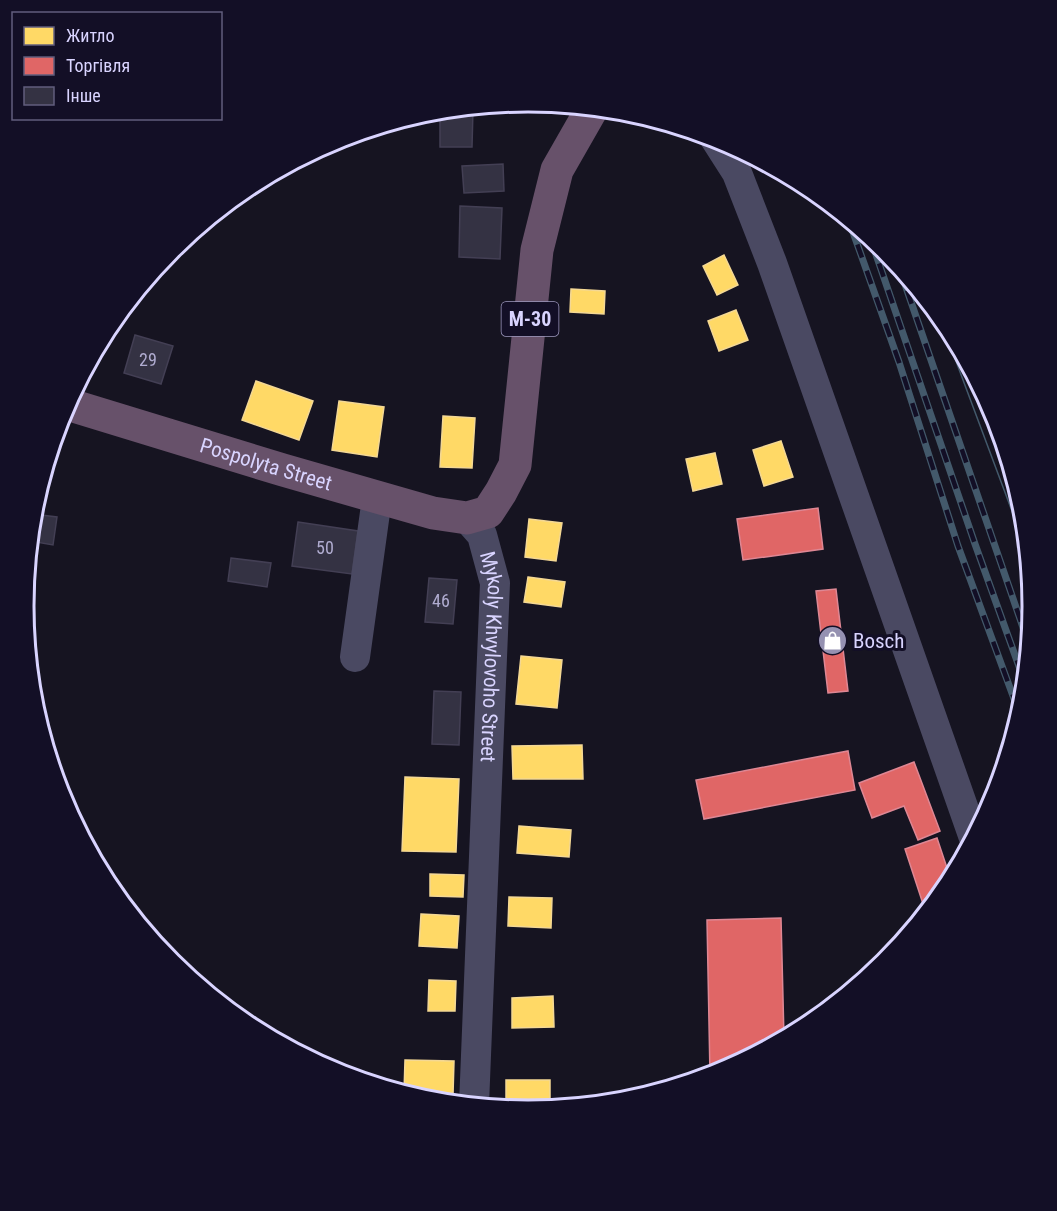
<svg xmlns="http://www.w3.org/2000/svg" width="1057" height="1211" viewBox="0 0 1057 1211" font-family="'Roboto Condensed',sans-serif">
<rect width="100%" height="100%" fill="#161421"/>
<g fill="#ffd966" stroke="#f4d894" stroke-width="1.5">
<path d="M 724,255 L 738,285 L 717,295 L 703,266 Z"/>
<path d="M 571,289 L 605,291 L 604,314 L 570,312 Z"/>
<path d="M 736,310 L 748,340 L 719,351 L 708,321 Z"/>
<path d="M 256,381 L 313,401 L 299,440 L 242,420 Z"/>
<path d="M 339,401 L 384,407 L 377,457 L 332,450 Z"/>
<path d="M 443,416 L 475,418 L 472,468 L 440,467 Z"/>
<path d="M 781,441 L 793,477 L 764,486 L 753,450 Z"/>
<path d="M 715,453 L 722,484 L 693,491 L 686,459 Z"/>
<path d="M 529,519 L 562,523 L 556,561 L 525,557 Z"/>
<path d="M 528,577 L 565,582 L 561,607 L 524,602 Z"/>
<path d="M 521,656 L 562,660 L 557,708 L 516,704 Z"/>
<path d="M 582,745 L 583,779 L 513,779 L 512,746 Z"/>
<path d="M 405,777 L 459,779 L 456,852 L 402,851 Z"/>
<path d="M 519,826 L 571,830 L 569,857 L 517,853 Z"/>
<path d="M 430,874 L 464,875 L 463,897 L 430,896 Z"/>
<path d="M 509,897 L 552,898 L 551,928 L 508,926 Z"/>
<path d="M 421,914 L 459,916 L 457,948 L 419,946 Z"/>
<path d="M 429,980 L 456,981 L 455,1011 L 428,1011 Z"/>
<path d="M 553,996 L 554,1027 L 512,1028 L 512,998 Z"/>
<path d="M 405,1060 L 454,1061 L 453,1095 L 409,1094 L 404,1092 Z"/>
<rect x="506" y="1080" width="44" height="19"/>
</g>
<g fill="#e06666" stroke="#de8794" stroke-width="1.5">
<path d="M 818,508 L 823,549 L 743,560 L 737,519 Z"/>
<path d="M 836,589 L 848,691 L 828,693 L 816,591 Z"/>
<path d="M 848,751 L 855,790 L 704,819 L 696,780 Z"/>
<path d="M 914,762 L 940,831 L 918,840 L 904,806 L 872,818 L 859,783 Z"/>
<path d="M 937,838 L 951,880 L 948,886 L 926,913 L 905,849 Z"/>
<path d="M 781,918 L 784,1038 L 721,1072 L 710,1075 L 707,920 Z"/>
</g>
<g fill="#343243" stroke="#433f54" stroke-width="1.5">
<path d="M 440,110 L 473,110 L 472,147 L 440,147 Z"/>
<path d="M 503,164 L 504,191 L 464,193 L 462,166 Z"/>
<path d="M 460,206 L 502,208 L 500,259 L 459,257 Z"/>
<path d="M 135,335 L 173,346 L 161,384 L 124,373 Z"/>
<path d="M 51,450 L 49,472 L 44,472 Z"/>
<path d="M 33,514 L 57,517 L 53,545 L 30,541 Z"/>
<path d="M 298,522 L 358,531 L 352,574 L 292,566 Z"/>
<path d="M 231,558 L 271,563 L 267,587 L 228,581 Z"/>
<path d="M 429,578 L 457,580 L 453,624 L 425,622 Z"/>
<path d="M 434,691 L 461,692 L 459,745 L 432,744 Z"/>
</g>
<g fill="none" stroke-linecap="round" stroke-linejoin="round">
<g stroke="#4a4962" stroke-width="30">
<path d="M 714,137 L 737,173 L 772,263 L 974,838"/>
<path id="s1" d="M 467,518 L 482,535 L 495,583 L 474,1105"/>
<path d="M 355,657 L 377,498"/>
</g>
<path stroke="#67516a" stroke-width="33" id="s2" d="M 67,404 L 283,470 L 433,513 L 467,518 L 488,512 L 501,492 L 515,465 L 537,250 L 557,170 L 593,107"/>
<g stroke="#43596b" stroke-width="1.5">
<path d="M 938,313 L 1028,554"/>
<path d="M 978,382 L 1015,480"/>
</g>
<defs>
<g id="rail">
<path d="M 848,218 L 899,362 L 958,546 L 1020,715"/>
<path d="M 870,237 L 975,544 L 1025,683"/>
<path d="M 898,264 L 1029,645"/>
</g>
</defs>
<use href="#rail" stroke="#43596b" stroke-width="7"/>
<use href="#rail" stroke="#130f26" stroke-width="4.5" stroke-dasharray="14" stroke-linecap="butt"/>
</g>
<defs>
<symbol id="shop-disc" viewBox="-11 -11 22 22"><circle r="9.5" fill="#9591b1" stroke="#130f26"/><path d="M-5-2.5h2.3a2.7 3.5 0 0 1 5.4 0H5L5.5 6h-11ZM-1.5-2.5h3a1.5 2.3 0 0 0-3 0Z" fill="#fff"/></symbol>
</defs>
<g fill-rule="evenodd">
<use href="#shop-disc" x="816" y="624" width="33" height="33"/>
</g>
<g text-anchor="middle" stroke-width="6" stroke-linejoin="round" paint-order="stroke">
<g font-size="18" fill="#b0acd0">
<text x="148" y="366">29</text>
<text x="325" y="554">50</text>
<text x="441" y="607">46</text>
</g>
<rect fill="#130f26" stroke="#9e99be" stroke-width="1.5" x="501.5" y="302" width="57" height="34" rx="4.5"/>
<g font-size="20" font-weight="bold" fill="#d9d4ff">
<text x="530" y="326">М-30</text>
</g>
<g font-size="21" fill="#d9d4ff" stroke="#130f26">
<text dy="7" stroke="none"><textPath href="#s2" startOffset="208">Pospolyta Street</textPath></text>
<text dy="7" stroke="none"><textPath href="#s1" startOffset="146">Mykoly Khvylovoho Street</textPath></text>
</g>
<g font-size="21" fill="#d9d4ff" stroke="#130f26" text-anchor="start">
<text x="853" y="648">Bosch</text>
</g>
</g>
<path d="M0 0H1057V1211H0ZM34 606a494 494 0 1 1 988 0a494 494 0 1 1-988 0Z" fill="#130f26" fill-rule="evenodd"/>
<path fill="none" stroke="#d9d4ff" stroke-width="3" d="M34 606a494 494 0 1 1 988 0a494 494 0 1 1-988 0Z"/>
<rect x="12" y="12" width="210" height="108" fill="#130f26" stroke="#625e7d" stroke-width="1.5"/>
<rect x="24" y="27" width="30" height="18" fill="#ffd966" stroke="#625e7d" stroke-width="1.5"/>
<text x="66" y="42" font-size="18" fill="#d9d4ff">Житло</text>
<rect x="24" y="57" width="30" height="18" fill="#e06666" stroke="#625e7d" stroke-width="1.5"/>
<text x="66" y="72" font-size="18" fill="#d9d4ff">Торгівля</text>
<rect x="24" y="87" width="30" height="18" fill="#343243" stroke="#625e7d" stroke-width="1.5"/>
<text x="66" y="102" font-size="18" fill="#d9d4ff">Інше</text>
</svg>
